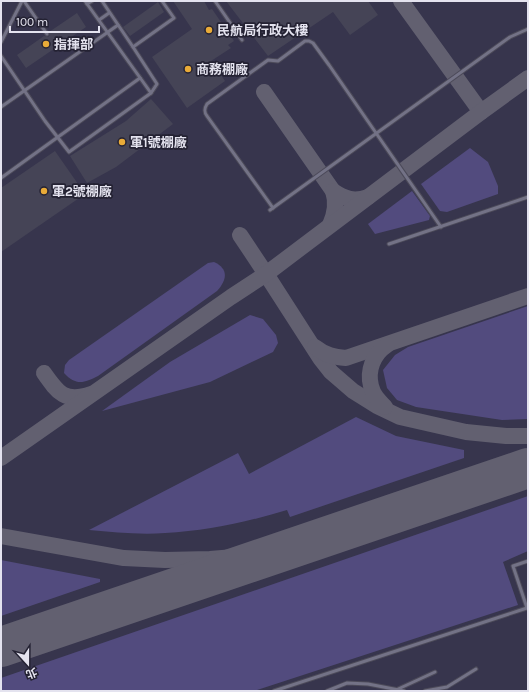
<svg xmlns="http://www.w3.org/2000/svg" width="529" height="692" viewBox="0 0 529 692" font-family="Karla,'Noto Sans TC',sans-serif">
<rect width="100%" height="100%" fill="#2e2c3d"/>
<rect fill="#37354d" x="1" y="1" width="527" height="690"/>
<g fill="#524b7e">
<path d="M 470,148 L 488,162 L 498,186 L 498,194 L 447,212 L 440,211 L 421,184 Z"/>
<path d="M 412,191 L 430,216 L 429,220 L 375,234 L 368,224 Z"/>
<path d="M 214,262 C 229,269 227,280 217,291 L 98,376 C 84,383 76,386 64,373 L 65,365 L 69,360 L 208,263 Z"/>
<path d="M 528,306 L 528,419 L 502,420 L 416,407 L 397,400 L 387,388 L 383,370 L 395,355 L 408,347 Z"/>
<path d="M 250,315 L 263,319 L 276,335 L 278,343 L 273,352 L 210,382 L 102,411 L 170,362 Z"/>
<path d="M 356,417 L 396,436 L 464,450 L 464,458 L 290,517 L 287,510 C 247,522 207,531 165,533 C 139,535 114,532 89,530 L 238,453 L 249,474 Z"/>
<path d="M 528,496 L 528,551 L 503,562 L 518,605 L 254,691 L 1,691 L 1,678 Z"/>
<path d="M 1,560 L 100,579 L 100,582 L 1,616 Z"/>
</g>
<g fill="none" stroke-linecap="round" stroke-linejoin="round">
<g stroke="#626070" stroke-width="16">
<path d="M 401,1 L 481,112"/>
<path d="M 264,92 L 333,191"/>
<path d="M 330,225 C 335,214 337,203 333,191 C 345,199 354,202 368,197"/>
<path d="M 240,235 L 266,274 L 320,358 L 331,372 L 353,391 L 377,406 L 400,417 L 466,432 L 506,436 L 528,436"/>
<path d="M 315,347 C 325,355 334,357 346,358 L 528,296"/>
<path d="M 44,373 C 58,393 65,403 91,394"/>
<path d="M 385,407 C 379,401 373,395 371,386 C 367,371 373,354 387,345"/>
<path d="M 1,458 L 231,297 L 266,274 L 481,112 L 528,78"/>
<path d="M 1,536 L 124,558 L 165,560 L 210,559 L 247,556 L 295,547"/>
</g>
<path stroke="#626070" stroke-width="40" d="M 1,647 L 528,468"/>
</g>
<g fill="#454456">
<path d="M 173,1 L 204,1 L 209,10 L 212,9 L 234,41 L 228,45 L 231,48 L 211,61 L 225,81 L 187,108 L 152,57 L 192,29 Z"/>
<path d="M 226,1 L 368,1 L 378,15 L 350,35 L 333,12 L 268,56 Z"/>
<path d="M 158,2 L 164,12 L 130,36 L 123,27 Z"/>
<path d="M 77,13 L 86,27 L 26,68 L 17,55 L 44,36 L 48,37 L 50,35 L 49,32 Z"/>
<path d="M 151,99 L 173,124 L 116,167 L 87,183 L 70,156 L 126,121 Z"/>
<path d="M 55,151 L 85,194 L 1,252 L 1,188 Z"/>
</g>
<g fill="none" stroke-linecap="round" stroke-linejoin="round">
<defs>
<g id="lane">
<path d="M 24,1 L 47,34"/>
<path d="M 102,1 L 133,47 L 174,18 L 162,1"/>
<path d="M 215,1 L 242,40"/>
<path d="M 87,4 L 92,1"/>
<path d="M 99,20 L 109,13"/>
<path d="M 1,42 L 22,1"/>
<path d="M 133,47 L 157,84 L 151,93"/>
<path d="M 1,56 L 45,121 L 69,152 L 151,93 L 85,1"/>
<path d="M 1,107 L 118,25"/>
<path d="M 1,178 L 140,78"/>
<path d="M 273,208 L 207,116 C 204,112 204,109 207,104 L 268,60 L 278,61 L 305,41 L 309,41 L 313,43 L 329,65 L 441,227"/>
<path d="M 270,210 L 510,37 L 528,29"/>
<path d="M 389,244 L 528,197"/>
<path d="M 396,690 L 435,672"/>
<path d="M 274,691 L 527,608 L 513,566 L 528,561"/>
<path d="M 327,691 L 347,683 L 368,684 L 404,691"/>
<path d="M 425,691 L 447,687 L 476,669"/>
</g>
</defs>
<use href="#lane" stroke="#4c4a59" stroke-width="5"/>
<use href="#lane" stroke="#737286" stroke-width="3"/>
</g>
<g fill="#e9ab38" stroke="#242233" stroke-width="1.5">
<circle cx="209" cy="30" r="4"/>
<circle cx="46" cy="44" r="4"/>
<circle cx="188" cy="69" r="4"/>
<circle cx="122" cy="142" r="4"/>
<circle cx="44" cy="191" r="4"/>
</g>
<g text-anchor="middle" stroke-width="3.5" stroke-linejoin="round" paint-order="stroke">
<g font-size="13" font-weight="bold" fill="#e4e3ef" stroke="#242233" text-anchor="start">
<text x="217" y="35">民航局行政大樓</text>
<text x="54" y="49">指揮部</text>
<text x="196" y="74">商務棚廠</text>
<text x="130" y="147">軍1號棚廠</text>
<text x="52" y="196">軍2號棚廠</text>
</g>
</g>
<rect width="529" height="692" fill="none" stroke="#e4e3ef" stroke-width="4"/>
<g transform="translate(28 664) rotate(159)" stroke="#242233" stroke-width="3" paint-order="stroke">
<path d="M0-3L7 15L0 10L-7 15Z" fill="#e4e3ef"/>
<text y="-6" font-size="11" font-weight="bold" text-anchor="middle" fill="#e4e3ef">北</text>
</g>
<path d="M10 26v6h89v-6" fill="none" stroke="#e4e3ef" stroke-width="2"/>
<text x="16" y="26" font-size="12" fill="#e4e3ef" stroke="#242233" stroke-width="3" paint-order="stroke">100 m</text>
</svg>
